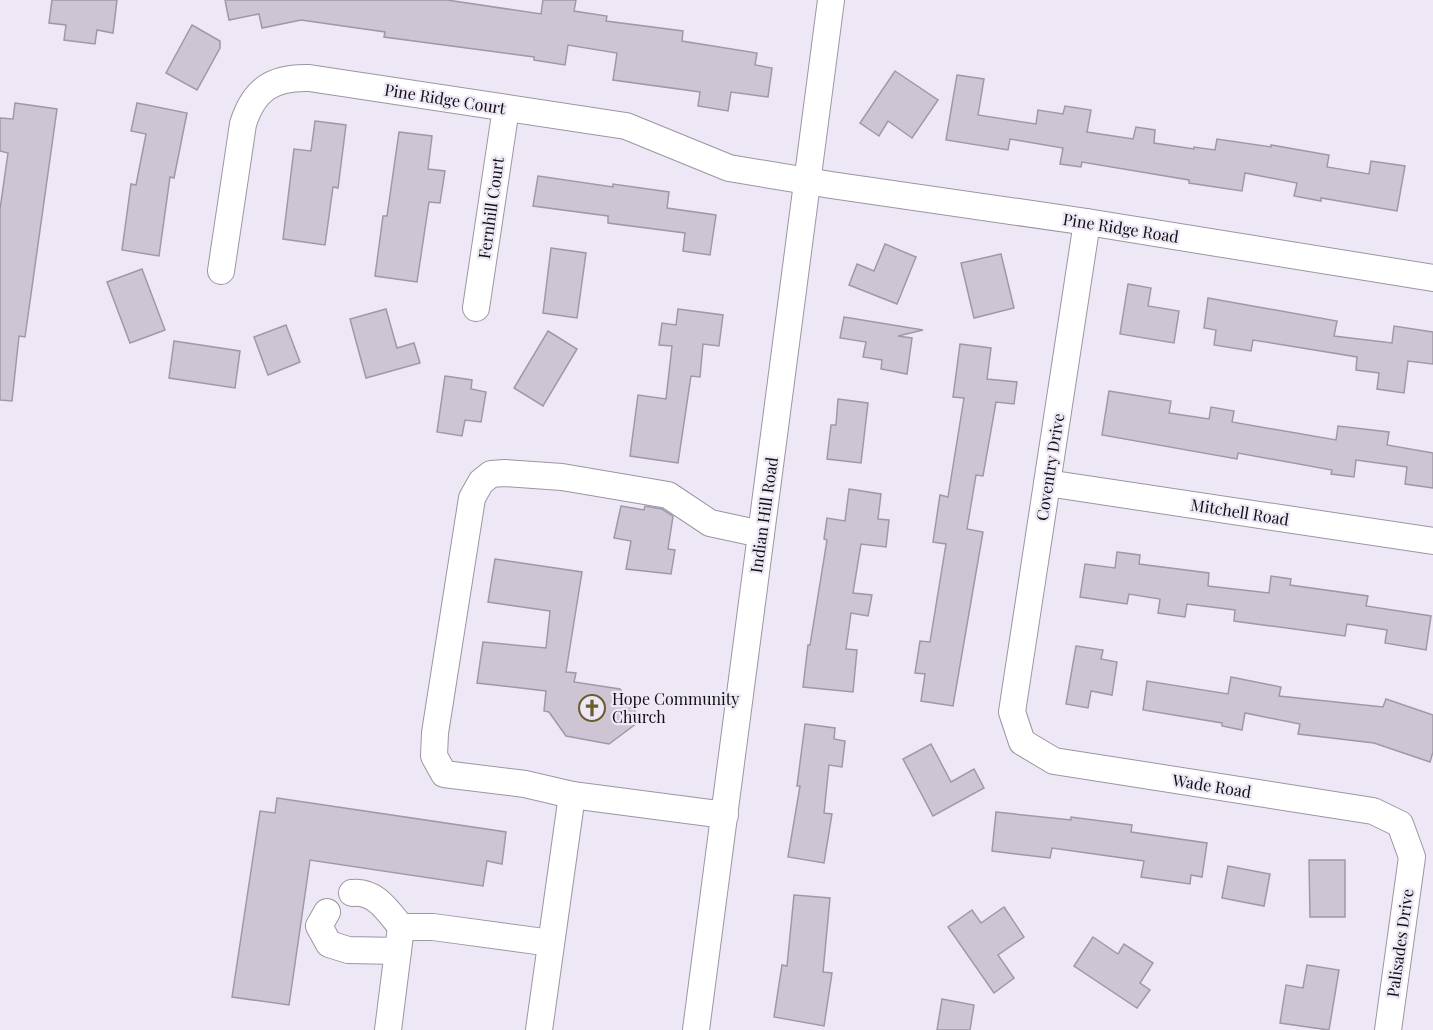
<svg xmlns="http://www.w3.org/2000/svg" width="1433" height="1030" viewBox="0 0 1433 1030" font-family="'Playfair Display',serif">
<rect width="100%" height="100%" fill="#eee7f5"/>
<g fill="#cdc5d4" stroke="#a098a6" stroke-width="1.5">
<path d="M 52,0 L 117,0 L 113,33 L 97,30 L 95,44 L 64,40 L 66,25 L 49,23 Z"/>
<path d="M 225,0 L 447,0 L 541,14 L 543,0 L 576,0 L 574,11 L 607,16 L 606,21 L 683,31 L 682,41 L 757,53 L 755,65 L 772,68 L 768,97 L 731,92 L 728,111 L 698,106 L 700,92 L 613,80 L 617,53 L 568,45 L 565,65 L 534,60 L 534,57 L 384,37 L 385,32 L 301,20 L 262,28 L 259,14 L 229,20 Z"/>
<path d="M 192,25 L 220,41 L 220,48 L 197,90 L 166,73 Z"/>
<path d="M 895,71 L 938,100 L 912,138 L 888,121 L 879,136 L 860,123 Z"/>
<path d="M 957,75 L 984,79 L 978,115 L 1036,124 L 1038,110 L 1063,114 L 1065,106 L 1091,110 L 1087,132 L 1133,139 L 1136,127 L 1155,130 L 1154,143 L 1194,149 L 1194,147 L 1215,150 L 1217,139 L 1271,147 L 1271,145 L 1329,155 L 1327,167 L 1369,174 L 1371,161 L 1405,166 L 1397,211 L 1321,198 L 1321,201 L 1294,196 L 1297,183 L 1245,173 L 1242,191 L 1189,183 L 1189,180 L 1082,162 L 1081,167 L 1060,164 L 1063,148 L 1010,139 L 1008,150 L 946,140 Z"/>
<path d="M 15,103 L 57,109 L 25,337 L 19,336 L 12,401 L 0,400 L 0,209 L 8,153 L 0,151 L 0,118 L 13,119 Z"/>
<path d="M 137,103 L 187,113 L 174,178 L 170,177 L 159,256 L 122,250 L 131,184 L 136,185 L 146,134 L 131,131 Z"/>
<path d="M 315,121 L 346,125 L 338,188 L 333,187 L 325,245 L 283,239 L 294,149 L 311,151 Z"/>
<path d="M 399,132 L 432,136 L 428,169 L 445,171 L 440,203 L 429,202 L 417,282 L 375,276 L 383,216 L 387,216 Z"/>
<path d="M 538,176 L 613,187 L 613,184 L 669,192 L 667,208 L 716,215 L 710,255 L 683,251 L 685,233 L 608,223 L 608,216 L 533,206 Z"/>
<path d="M 885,244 L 916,257 L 897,304 L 849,285 L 857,264 L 874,271 Z"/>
<path d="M 551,248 L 586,253 L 577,318 L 543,313 Z"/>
<path d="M 1001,254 L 1014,308 L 974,318 L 961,263 Z"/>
<path d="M 142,269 L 165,330 L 130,343 L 107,282 Z"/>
<path d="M 1128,284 L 1151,288 L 1148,306 L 1179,311 L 1174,343 L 1120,334 Z"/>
<path d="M 1208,298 L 1337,321 L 1334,336 L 1392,343 L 1394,326 L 1433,332 L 1433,364 L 1408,361 L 1404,393 L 1377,389 L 1379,373 L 1356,370 L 1357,357 L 1253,340 L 1251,351 L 1214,345 L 1216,330 L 1204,328 Z"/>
<path d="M 386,309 L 397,348 L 414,343 L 420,363 L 366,378 L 350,319 Z"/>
<path d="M 678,309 L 723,315 L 719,346 L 703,344 L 700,377 L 691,376 L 678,463 L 630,456 L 638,395 L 666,399 L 672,346 L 659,345 L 662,323 L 676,325 Z"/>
<path d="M 844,317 L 923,330 L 898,336 L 912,338 L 907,374 L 881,369 L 882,360 L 863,357 L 866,342 L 840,338 Z"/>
<path d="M 286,325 L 300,362 L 268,375 L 254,337 Z"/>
<path d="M 548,331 L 577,349 L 543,406 L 514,388 Z"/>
<path d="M 174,341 L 240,351 L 235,388 L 169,378 Z"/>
<path d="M 960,344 L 991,348 L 987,379 L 1017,382 L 1014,404 L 996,402 L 983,476 L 976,475 L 967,529 L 983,532 L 953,706 L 921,701 L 925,674 L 915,673 L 920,641 L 930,642 L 946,544 L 933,542 L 940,495 L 948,497 L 964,398 L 953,397 Z"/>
<path d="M 445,376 L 472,380 L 471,389 L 486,392 L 481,422 L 465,420 L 462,436 L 437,432 Z"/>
<path d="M 1109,391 L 1171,401 L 1169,413 L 1209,419 L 1211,407 L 1234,411 L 1232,422 L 1336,440 L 1338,426 L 1389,432 L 1387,445 L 1433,453 L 1433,488 L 1405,484 L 1407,467 L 1356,460 L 1354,477 L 1331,474 L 1332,470 L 1238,453 L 1237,459 L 1102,435 Z"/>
<path d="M 838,399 L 868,403 L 861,463 L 827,459 L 831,425 L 836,425 Z"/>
<path d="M 849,489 L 881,494 L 878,519 L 889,520 L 886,547 L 861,544 L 853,593 L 872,595 L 868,616 L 851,613 L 846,649 L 857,650 L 853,692 L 803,687 L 808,645 L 810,645 L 827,540 L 824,539 L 827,518 L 845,521 Z"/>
<path d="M 621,506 L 644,510 L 645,506 L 662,509 L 673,516 L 668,549 L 675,550 L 671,574 L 626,569 L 631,541 L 614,538 Z"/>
<path d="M 1117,552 L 1140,555 L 1139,564 L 1209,573 L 1208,586 L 1269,593 L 1271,576 L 1291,579 L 1290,585 L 1368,596 L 1366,606 L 1431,616 L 1426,650 L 1385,643 L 1387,630 L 1347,624 L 1345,636 L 1234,621 L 1235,610 L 1187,604 L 1185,617 L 1158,613 L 1160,599 L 1129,594 L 1127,604 L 1080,597 L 1085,564 L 1115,568 Z"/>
<path d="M 495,559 L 582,572 L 566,672 L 576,673 L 574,682 L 620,689 L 641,720 L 609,744 L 566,736 L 549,712 L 544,711 L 546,691 L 477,683 L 483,642 L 546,648 L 550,611 L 488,602 Z"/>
<path d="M 1076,646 L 1103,650 L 1101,659 L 1117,662 L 1112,695 L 1091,691 L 1088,708 L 1066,704 Z"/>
<path d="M 1231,677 L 1281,687 L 1279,696 L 1383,707 L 1386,699 L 1433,715 L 1433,752 L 1430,762 L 1374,743 L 1298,734 L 1300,724 L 1245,713 L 1242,730 L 1222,726 L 1222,723 L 1143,710 L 1147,681 L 1228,694 Z"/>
<path d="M 805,724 L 835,728 L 834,739 L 845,741 L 842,767 L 829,765 L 824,813 L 832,814 L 824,863 L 788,857 L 800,786 L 797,786 Z"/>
<path d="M 931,744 L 951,782 L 974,769 L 984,788 L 933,816 L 903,759 Z"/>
<path d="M 277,798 L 506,832 L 502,864 L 487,861 L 483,886 L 310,860 L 289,1005 L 232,997 L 260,811 L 275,813 Z"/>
<path d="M 996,812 L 1071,820 L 1071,817 L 1132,825 L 1131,832 L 1207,843 L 1202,877 L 1191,875 L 1190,884 L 1141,877 L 1144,861 L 1052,848 L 1050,858 L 992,851 Z"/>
<path d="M 1309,860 L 1345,860 L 1345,917 L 1310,917 Z"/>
<path d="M 1228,866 L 1270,874 L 1264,906 L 1222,898 Z"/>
<path d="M 794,895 L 830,898 L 823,972 L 832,973 L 824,1026 L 774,1017 L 782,965 L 787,966 Z"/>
<path d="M 1004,907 L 1024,937 L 998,955 L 1014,978 L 994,993 L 948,927 L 972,910 L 981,923 Z"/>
<path d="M 1093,937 L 1118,954 L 1124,944 L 1153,963 L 1140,983 L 1150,990 L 1137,1008 L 1074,966 Z"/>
<path d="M 1307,965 L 1339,970 L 1329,1030 L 1280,1023 L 1286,985 L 1303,988 Z"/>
<path d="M 942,999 L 974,1005 L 970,1030 L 937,1030 Z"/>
</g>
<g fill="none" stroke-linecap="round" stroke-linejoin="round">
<defs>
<g id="minor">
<path d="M 1087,222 L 1012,712 L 1022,742 L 1054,761 L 1373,811 L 1400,824 L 1412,857 L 1388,1030"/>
<path d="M 221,271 L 243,124 C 254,89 273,77 309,78 L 626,126 L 729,168 L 831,185 L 1087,222 L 1433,278"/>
<path d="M 476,308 L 506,108"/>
<path d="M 1047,483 L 1433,541"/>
<path d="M 572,795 L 525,784 L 444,774 L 434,756 L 435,733 L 472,498 L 481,482 L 491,474 L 505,473 L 562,477 L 668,495 L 710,523 L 761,534"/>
<path d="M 352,893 C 375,890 388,911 401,927"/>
<path d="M 327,912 L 319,926 L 329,944 L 348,950 L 398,951"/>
<path d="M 388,1030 L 401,927 L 433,927 L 551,943"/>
<path d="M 539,1030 L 572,795 L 725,815"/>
<path d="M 696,1030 L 831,0"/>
</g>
</defs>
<use href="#minor" stroke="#9c95a2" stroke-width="28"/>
<use href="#minor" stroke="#fff" stroke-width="26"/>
</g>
<defs>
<symbol id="church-ring" viewBox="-11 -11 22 22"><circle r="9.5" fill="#eee7f5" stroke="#695d2a" stroke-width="1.5"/><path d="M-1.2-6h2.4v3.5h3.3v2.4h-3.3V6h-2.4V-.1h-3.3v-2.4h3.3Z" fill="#695d2a"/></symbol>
</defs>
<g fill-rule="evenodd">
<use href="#church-ring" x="577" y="693" width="30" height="30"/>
</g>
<g text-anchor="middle" stroke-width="4.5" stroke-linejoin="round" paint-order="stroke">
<g font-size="16" fill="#110e13" stroke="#eee7f5">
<text transform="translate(445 99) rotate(9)" y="6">Pine Ridge Court</text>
<text transform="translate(491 208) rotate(-82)" y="6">Fernhill Court</text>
<text transform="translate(1121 228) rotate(9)" y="6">Pine Ridge Road</text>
<text transform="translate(1050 467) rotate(-81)" y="6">Coventry Drive</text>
<text transform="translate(1240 512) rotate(9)" y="6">Mitchell Road</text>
<text transform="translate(764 515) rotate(-82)" y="6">Indian Hill Road</text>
<text transform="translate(1212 786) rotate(9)" y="6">Wade Road</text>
<text transform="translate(1400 943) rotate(-82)" y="6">Palisades Drive</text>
</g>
<g font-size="16" fill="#110e13" stroke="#eee7f5" text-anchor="start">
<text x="612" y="705">Hope Community<tspan x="612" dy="18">Church</tspan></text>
</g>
</g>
</svg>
